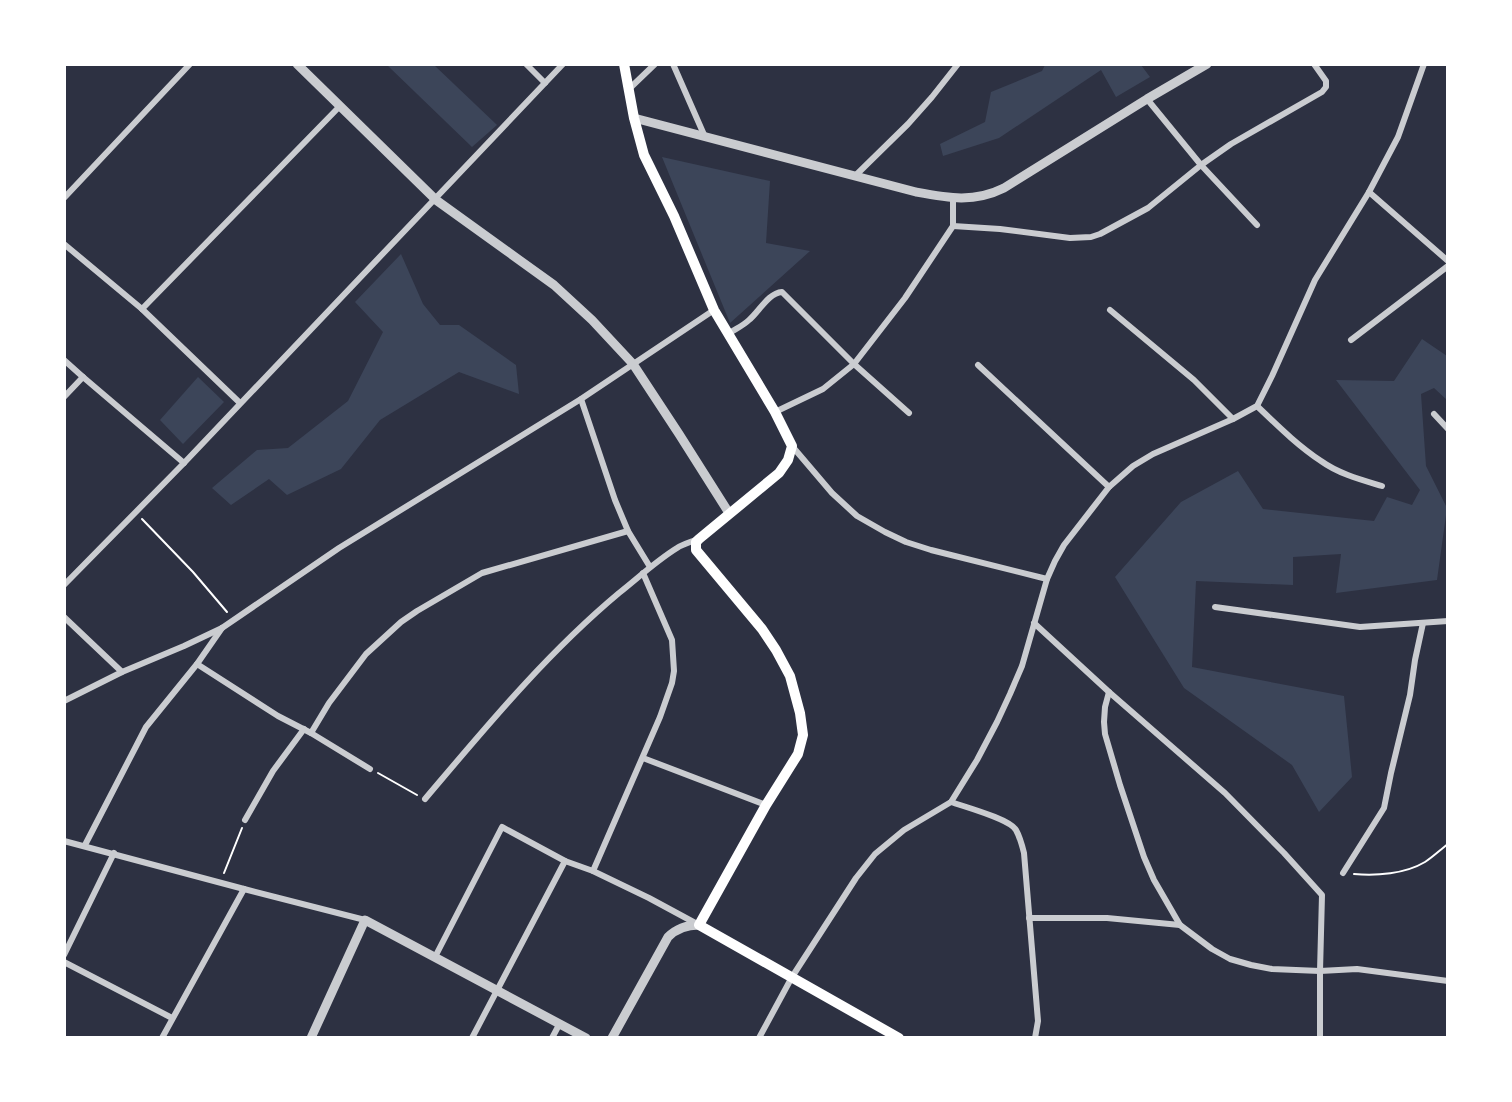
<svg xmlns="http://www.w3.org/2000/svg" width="1512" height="1102" viewBox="0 0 1512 1102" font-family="Lato,sans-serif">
<rect width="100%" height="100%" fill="#2d3142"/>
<g fill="#3c4559">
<path d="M 387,65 L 434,65 L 497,125 L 472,147 Z"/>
<path d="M 1045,65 L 1141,65 L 1150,77 L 1116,97 L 1101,70 L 999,138 L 943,156 L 940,144 L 985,122 L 991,92 L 1042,71 Z"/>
<path d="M 662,157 L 770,181 L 766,243 L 810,251 L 730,323 Z"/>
<path d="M 401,254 L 423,304 L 440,325 L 459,325 L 516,365 L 519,394 L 459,372 L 380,420 L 341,469 L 287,495 L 269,479 L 231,505 L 212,488 L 257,450 L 288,448 L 348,401 L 383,332 L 355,302 Z"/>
<path d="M 1422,339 L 1447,356 L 1447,400 L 1434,388 L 1421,394 L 1426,466 L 1447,508 L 1437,580 L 1336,593 L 1341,554 L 1293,557 L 1293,585 L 1196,581 L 1192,667 L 1344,696 L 1352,777 L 1319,812 L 1292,765 L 1184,688 L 1115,577 L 1181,502 L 1238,471 L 1263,509 L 1374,521 L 1387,497 L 1412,505 L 1420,490 L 1336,380 L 1394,381 Z"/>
<path d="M 198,377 L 224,402 L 183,444 L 160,420 Z"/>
</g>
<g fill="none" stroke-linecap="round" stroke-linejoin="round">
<g stroke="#fff" stroke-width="2">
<path d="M 142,519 L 193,572 L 227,612"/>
<path d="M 378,773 L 417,795"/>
<path d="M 224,873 L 242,828"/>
<path d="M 1354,874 C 1376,876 1405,874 1425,862 C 1433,857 1440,850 1448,844"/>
</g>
<g stroke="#caccd0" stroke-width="6">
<path d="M 526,64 L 545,83"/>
<path d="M 673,64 L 705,137"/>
<path d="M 629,89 L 655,64"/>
<path d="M 1147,99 L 1201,165 L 1257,225"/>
<path d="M 855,176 L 908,124 L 932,97 L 958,64"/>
<path d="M 1369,192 L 1448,261"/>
<path d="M 64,198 L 190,64"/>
<path d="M 953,226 L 1000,229 L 1070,238 L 1091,237 L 1100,234 L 1148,208 L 1201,165 L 1231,144 L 1322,92 L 1326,87 L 1326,81 L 1314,64"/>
<path d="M 64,244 L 142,309 L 240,403"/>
<path d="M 142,309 L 340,106"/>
<path d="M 1110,310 L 1194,380 L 1233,419"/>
<path d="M 728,334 C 735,329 743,326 749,320 C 759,312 768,293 782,292 L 854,364 L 909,413"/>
<path d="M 1351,340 L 1448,266"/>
<path d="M 64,360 L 83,377 L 184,463"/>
<path d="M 978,365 L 1109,487"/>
<path d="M 64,397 L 83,377"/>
<path d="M 581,399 L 615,500 L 628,531 L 650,567"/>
<path d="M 1257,406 C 1278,426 1297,445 1321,461 C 1339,474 1362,480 1382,486"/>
<path d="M 775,412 L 823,389 L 854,364 L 905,298 L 953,226 L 953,199"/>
<path d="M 1434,414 L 1448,429"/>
<path d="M 792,446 L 832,493 L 857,516 L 885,532 L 906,542 L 931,550 L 1047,579"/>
<path d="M 64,585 L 184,463 L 563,64"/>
<path d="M 1215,607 L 1360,627 L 1448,621"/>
<path d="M 64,617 L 122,672"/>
<path d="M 1034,623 L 1109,692 L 1225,793 L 1284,853 L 1322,895 L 1320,971 L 1320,1038"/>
<path d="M 197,664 L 278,716 L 311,733 L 370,769"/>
<path d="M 1109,692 L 1105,707 L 1104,722 L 1105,734 L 1120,785 L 1144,857 L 1154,880 L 1180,925 L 1212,949 L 1230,959 L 1251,965 L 1272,969 L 1320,971 L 1357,969 L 1448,981"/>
<path d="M 64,701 L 122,672 L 184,646 L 222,628 L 339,548 L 581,399 L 714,310"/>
<path d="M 311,733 L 329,703 L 366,654 L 401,622 L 417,611 L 482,573 L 628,531"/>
<path d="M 643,758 L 766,805"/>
<path d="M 425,799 C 486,727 546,654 619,593 C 638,578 656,561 677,548 C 683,544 691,542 698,539"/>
<path d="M 951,802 C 965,807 1010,819 1016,830 C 1020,837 1022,845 1024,853 L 1038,1021 L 1035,1038"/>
<path d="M 245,820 L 273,771 L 304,729"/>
<path d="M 64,841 L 244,889 L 365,920"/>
<path d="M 85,845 L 146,727 L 197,664 L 222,628"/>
<path d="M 593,871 L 660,717 L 672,683 L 674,671 L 672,640 L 643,573"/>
<path d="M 1343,873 L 1384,808 L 1391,773 L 1410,695 L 1415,660 L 1423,623"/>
<path d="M 1029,918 L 1107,918 L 1180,925"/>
<path d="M 64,955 L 114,853"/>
<path d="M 435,957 L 502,827 L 565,861 L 593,871 L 649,898 L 699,925"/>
<path d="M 64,962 L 172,1018"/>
<path d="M 162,1038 L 244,889"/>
<path d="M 472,1038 L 565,861"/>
<path d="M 552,1038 L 560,1023"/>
<path d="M 759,1038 L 792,977 L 856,878 L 875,854 L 904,830 L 951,802 L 977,760 L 997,722 L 1010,694 L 1022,666 L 1047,579 L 1055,561 L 1064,545 L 1109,487 L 1133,466 L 1153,454 L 1233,419 L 1257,406 L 1272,376 L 1315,280 L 1369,192 L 1398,137 L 1424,64"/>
</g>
<g stroke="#caccd0" stroke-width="9">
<path d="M 297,64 L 436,200 L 554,285 L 592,320 L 633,364 L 679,434 L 729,513"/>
<path d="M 634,118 L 916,192 C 948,198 974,203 1004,188 L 1147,99 L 1207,64"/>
<path d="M 311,1038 L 365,920 L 586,1038"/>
<path d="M 612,1038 L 668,937 C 677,928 687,925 699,925"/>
</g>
<path stroke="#fff" stroke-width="10" d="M 624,64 L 634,118 L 644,155 L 674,216 L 714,310 L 775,412 L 792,446 L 788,460 L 779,473 L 699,539 L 696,542 L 696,550 L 762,629 L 776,650 L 790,676 L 800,713 L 803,735 L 798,754 L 766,805 L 699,925 L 899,1038"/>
</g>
<rect width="1512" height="1102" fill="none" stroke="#ffffff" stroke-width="132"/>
</svg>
